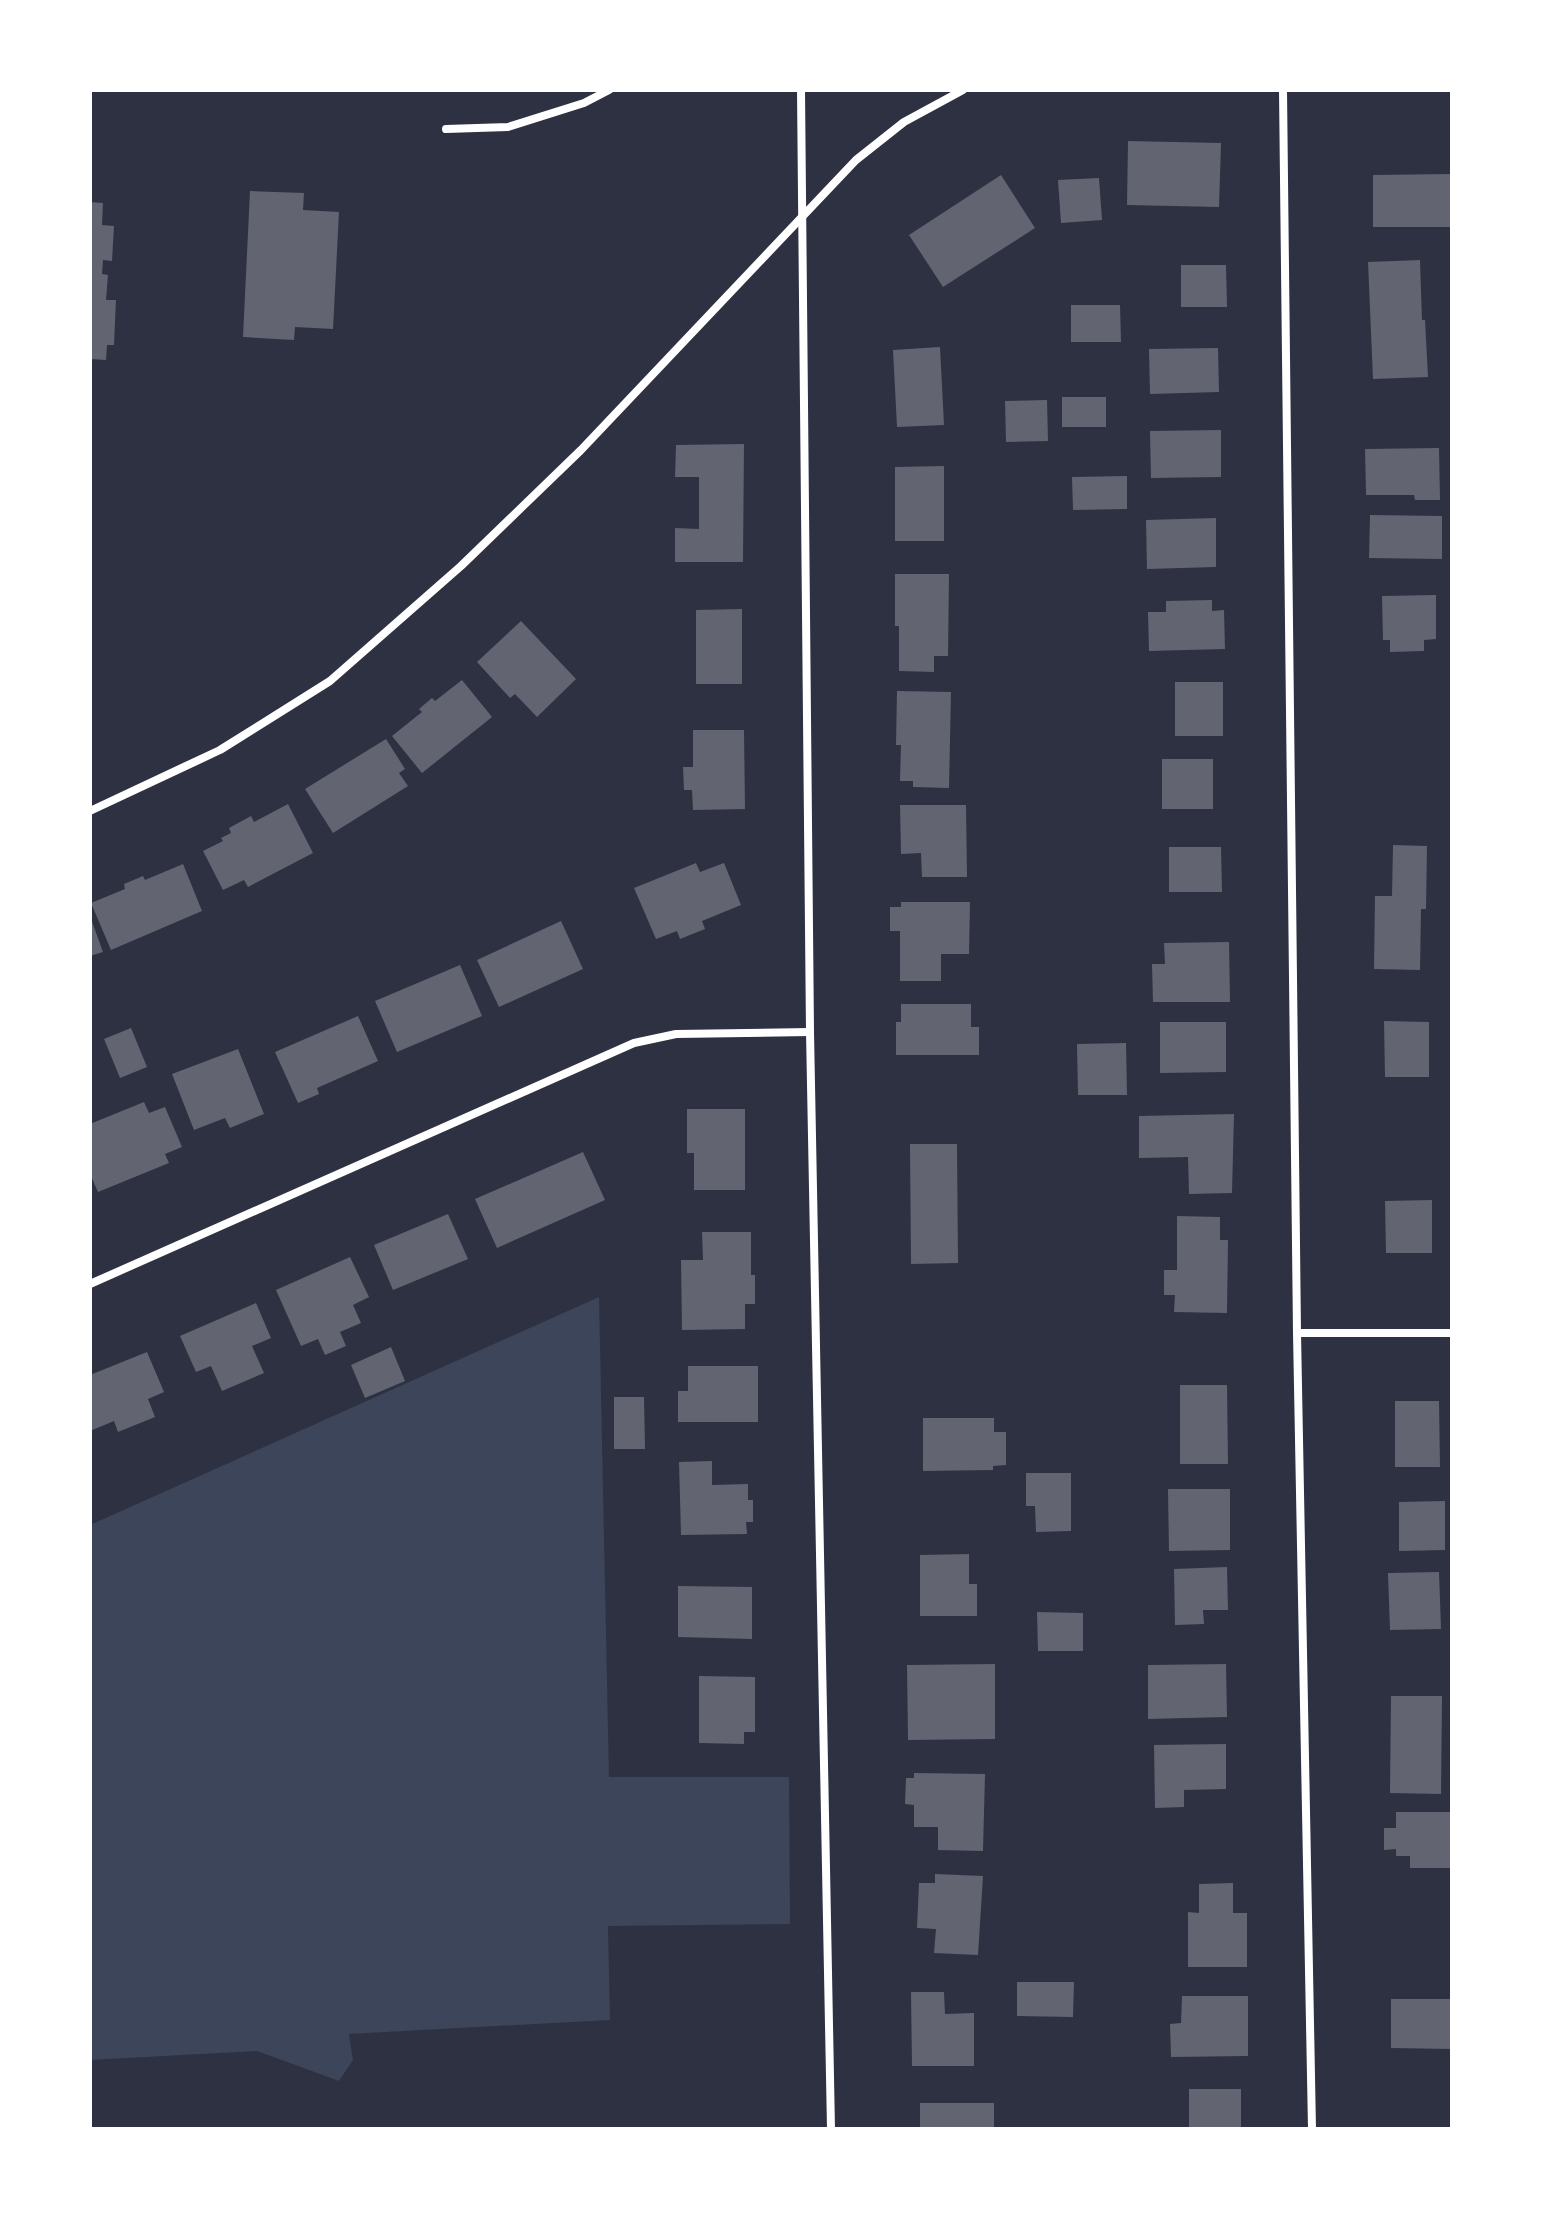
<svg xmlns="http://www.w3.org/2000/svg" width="1542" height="2219" viewBox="0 0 1542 2219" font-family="'Fira Sans Condensed',sans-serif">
<rect width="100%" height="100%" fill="#2d3142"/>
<path fill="#3c4559" d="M 599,1297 L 609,1777 L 789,1777 L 790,1924 L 608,1926 L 610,2020 L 349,2034 L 353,2060 L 339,2081 L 257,2051 L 90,2060 L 90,1525 Z"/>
<g fill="#626471">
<path d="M 1128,141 L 1221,143 L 1219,207 L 1127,205 Z"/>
<path d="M 1452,174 L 1452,227 L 1373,227 L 1373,175 Z"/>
<path d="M 1001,175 L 1035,228 L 943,287 L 909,235 Z"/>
<path d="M 1099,178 L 1102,220 L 1061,223 L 1058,180 Z"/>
<path d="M 250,191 L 304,193 L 303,210 L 339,212 L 333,329 L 295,327 L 294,340 L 243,337 Z"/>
<path d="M 90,202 L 103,203 L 102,225 L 114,226 L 112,261 L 103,260 L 102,274 L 108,275 L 106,300 L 116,300 L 114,345 L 107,345 L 106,360 L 90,359 Z"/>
<path d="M 1420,260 L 1422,320 L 1425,320 L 1428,377 L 1373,379 L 1368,262 Z"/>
<path d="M 1181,265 L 1226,265 L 1227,307 L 1181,307 Z"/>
<path d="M 1071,305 L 1120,305 L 1121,342 L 1071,342 Z"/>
<path d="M 940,347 L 944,425 L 897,427 L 893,350 Z"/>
<path d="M 1218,348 L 1219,392 L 1150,394 L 1149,349 Z"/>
<rect x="1062" y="397" width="44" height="30"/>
<path d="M 1047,400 L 1048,441 L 1006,442 L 1005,401 Z"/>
<path d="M 1221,430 L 1221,477 L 1151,478 L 1150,431 Z"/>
<path d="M 744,444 L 743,562 L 675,562 L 675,528 L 699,529 L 699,477 L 675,477 L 676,445 Z"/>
<path d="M 1439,448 L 1440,500 L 1415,500 L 1414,495 L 1366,495 L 1365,449 Z"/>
<path d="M 944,466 L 944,541 L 895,541 L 895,467 Z"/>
<path d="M 1127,476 L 1127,509 L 1073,510 L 1072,477 Z"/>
<path d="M 1370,515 L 1442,516 L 1442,559 L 1369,558 Z"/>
<path d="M 1216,518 L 1216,567 L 1147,569 L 1146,520 Z"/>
<path d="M 895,574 L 949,574 L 948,656 L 934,656 L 934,672 L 899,671 L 899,626 L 895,626 Z"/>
<path d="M 1436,595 L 1436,639 L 1424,640 L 1424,651 L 1390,652 L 1390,640 L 1383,640 L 1382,596 Z"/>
<path d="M 1212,600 L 1212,611 L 1224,610 L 1225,649 L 1149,651 L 1148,612 L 1166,612 L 1166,601 Z"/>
<path d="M 742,609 L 742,684 L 696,684 L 696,610 Z"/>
<path d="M 521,621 L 576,679 L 537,717 L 515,694 L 510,698 L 477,662 Z"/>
<path d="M 462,680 L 492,717 L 422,773 L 392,736 L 422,712 L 419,709 L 432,698 L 435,701 Z"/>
<rect x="1175" y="682" width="48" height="54"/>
<path d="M 897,691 L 951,692 L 949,788 L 913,787 L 913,781 L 900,781 L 901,745 L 896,745 Z"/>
<path d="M 693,730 L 744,730 L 745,809 L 693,810 L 692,790 L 684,790 L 683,767 L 693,767 Z"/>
<path d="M 386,739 L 405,769 L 399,773 L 408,786 L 333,833 L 305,789 Z"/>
<rect x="1162" y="759" width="51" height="50"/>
<path d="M 288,804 L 313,853 L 248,887 L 244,880 L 223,890 L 203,851 L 223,841 L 221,838 L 231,833 L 229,828 L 251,816 L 254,822 Z"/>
<path d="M 900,805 L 966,805 L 967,877 L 922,877 L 921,853 L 901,854 Z"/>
<path d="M 1393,845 L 1427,846 L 1426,909 L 1421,909 L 1420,970 L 1374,969 L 1375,896 L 1392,896 Z"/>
<path d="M 1169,847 L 1221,847 L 1222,892 L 1169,892 Z"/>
<path d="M 696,863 L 700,872 L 724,863 L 741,905 L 702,921 L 705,929 L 680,939 L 677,931 L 656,939 L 634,888 Z"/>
<path d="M 183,864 L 202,911 L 111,950 L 91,903 L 125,889 L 124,884 L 143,876 L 145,880 Z"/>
<path d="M 901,902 L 970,902 L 969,954 L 941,954 L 941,981 L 900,981 L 900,931 L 890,931 L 890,907 L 901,907 Z"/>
<path d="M 90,916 L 103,952 L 90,956 Z"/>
<path d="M 561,921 L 583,969 L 499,1007 L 477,960 Z"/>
<path d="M 1229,942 L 1230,1002 L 1153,1002 L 1152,964 L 1165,964 L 1164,943 Z"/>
<path d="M 460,965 L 482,1016 L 397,1052 L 375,1001 Z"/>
<path d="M 901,1004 L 971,1004 L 971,1027 L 979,1027 L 979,1055 L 896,1055 L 896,1022 L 901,1022 Z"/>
<path d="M 358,1016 L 378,1061 L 317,1088 L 319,1094 L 298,1103 L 275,1052 Z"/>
<path d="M 1384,1021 L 1429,1022 L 1429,1077 L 1385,1077 Z"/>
<path d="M 1160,1022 L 1226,1022 L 1226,1072 L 1160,1073 Z"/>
<path d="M 131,1028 L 147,1067 L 120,1078 L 104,1039 Z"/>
<path d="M 1126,1043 L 1127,1095 L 1078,1095 L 1077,1044 Z"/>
<path d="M 238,1049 L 264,1114 L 230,1128 L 225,1118 L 194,1130 L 172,1074 Z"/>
<path d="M 144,1102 L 149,1113 L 165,1107 L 182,1147 L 165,1154 L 169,1163 L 98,1192 L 90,1174 L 90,1124 Z"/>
<path d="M 687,1109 L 745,1109 L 745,1190 L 694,1190 L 694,1153 L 687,1153 Z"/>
<path d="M 1234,1114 L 1232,1193 L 1189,1194 L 1188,1157 L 1139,1158 L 1139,1116 Z"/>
<path d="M 910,1144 L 957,1144 L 958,1263 L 911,1264 Z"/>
<path d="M 583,1152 L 605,1200 L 497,1248 L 475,1199 Z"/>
<path d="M 1432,1200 L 1432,1253 L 1386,1253 L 1385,1201 Z"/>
<path d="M 448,1214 L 468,1259 L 393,1290 L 374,1245 Z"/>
<path d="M 1177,1216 L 1220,1217 L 1220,1240 L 1228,1240 L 1227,1313 L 1174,1312 L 1175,1295 L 1164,1295 L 1164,1270 L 1177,1270 Z"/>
<path d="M 702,1232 L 751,1232 L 751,1275 L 755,1275 L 755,1304 L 745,1304 L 745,1329 L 682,1330 L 681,1260 L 703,1260 Z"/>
<path d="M 350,1257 L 369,1297 L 353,1305 L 361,1323 L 340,1332 L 346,1346 L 325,1355 L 318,1339 L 301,1346 L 276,1290 Z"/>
<path d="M 256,1303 L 271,1338 L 252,1346 L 264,1373 L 222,1391 L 211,1366 L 196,1372 L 180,1336 Z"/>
<path d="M 391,1347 L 405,1381 L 365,1398 L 351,1365 Z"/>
<path d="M 147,1352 L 164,1392 L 148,1399 L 155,1417 L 118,1432 L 114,1421 L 90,1431 L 90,1375 Z"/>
<path d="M 688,1366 L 758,1366 L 758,1422 L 678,1422 L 678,1391 L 688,1391 Z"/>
<path d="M 1180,1385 L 1227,1385 L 1228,1464 L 1180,1464 Z"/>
<path d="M 614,1397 L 644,1397 L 645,1449 L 614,1449 Z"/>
<path d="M 1395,1401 L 1439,1401 L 1440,1467 L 1395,1467 Z"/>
<path d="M 923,1418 L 994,1418 L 994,1432 L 1006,1432 L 1006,1465 L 993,1466 L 993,1470 L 923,1471 Z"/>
<path d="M 712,1461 L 712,1485 L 748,1484 L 748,1500 L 753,1500 L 753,1522 L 746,1522 L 747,1534 L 681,1535 L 679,1462 Z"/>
<path d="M 1026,1473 L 1071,1473 L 1071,1531 L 1036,1532 L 1035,1506 L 1026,1506 Z"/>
<path d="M 1168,1489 L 1230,1489 L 1230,1550 L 1169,1551 Z"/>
<path d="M 1445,1501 L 1445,1550 L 1399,1551 L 1399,1502 Z"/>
<path d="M 969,1554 L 969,1584 L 977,1584 L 977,1616 L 920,1616 L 920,1555 Z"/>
<path d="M 1227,1567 L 1228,1610 L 1203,1610 L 1204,1624 L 1175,1625 L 1174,1569 Z"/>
<path d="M 1439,1572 L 1441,1629 L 1390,1630 L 1388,1573 Z"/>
<path d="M 678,1586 L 752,1587 L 752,1639 L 678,1637 Z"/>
<path d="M 1037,1612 L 1083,1613 L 1083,1651 L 1038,1651 Z"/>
<path d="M 995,1664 L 995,1739 L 908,1740 L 907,1665 Z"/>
<path d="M 1226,1664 L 1227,1717 L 1148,1719 L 1148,1665 Z"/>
<path d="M 699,1676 L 755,1677 L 755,1732 L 744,1732 L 744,1744 L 699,1743 Z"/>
<path d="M 1391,1696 L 1442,1696 L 1441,1794 L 1390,1793 Z"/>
<path d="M 1226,1744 L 1226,1789 L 1184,1790 L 1184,1807 L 1155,1808 L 1154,1745 Z"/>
<path d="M 914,1773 L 985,1774 L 983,1851 L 938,1850 L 938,1827 L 914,1827 L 914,1805 L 905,1804 L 906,1778 L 914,1778 Z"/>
<path d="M 1396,1812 L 1452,1812 L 1452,1868 L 1410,1868 L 1410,1856 L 1396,1856 L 1396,1849 L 1384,1850 L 1384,1828 L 1396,1828 Z"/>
<path d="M 935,1874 L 983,1876 L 978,1955 L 934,1953 L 936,1929 L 917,1928 L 919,1883 L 935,1883 Z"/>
<path d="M 1233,1883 L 1233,1913 L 1247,1913 L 1247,1967 L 1188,1967 L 1188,1912 L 1199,1913 L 1199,1884 Z"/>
<path d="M 1017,1982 L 1074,1982 L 1073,2017 L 1017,2016 Z"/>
<path d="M 911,1992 L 944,1992 L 945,2014 L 974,2013 L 974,2066 L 912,2066 Z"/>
<path d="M 1182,1996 L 1248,1996 L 1248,2056 L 1171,2057 L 1170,2024 L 1181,2023 Z"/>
<path d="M 1391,1999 L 1452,1999 L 1452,2049 L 1391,2048 Z"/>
<rect x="1189" y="2089" width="52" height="40"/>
<rect x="920" y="2103" width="74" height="26"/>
</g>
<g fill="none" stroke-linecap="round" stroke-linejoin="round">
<g stroke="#fff" stroke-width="8">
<path d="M 801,90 L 810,1032 L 831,2129"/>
<path d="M 1283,90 L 1297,1333 L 1312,2129"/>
<path d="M 446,129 L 508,127 L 584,103 L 609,90"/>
<path d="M 90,811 L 220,750 L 330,681 L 461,566 L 581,450 L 856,160 L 904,122 L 963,90"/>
<path d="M 90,1284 L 634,1043 L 676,1034 L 810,1032"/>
<path d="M 1297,1333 L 1452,1333"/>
</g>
</g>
<rect width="1542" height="2219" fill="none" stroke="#ffffff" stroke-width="184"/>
</svg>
